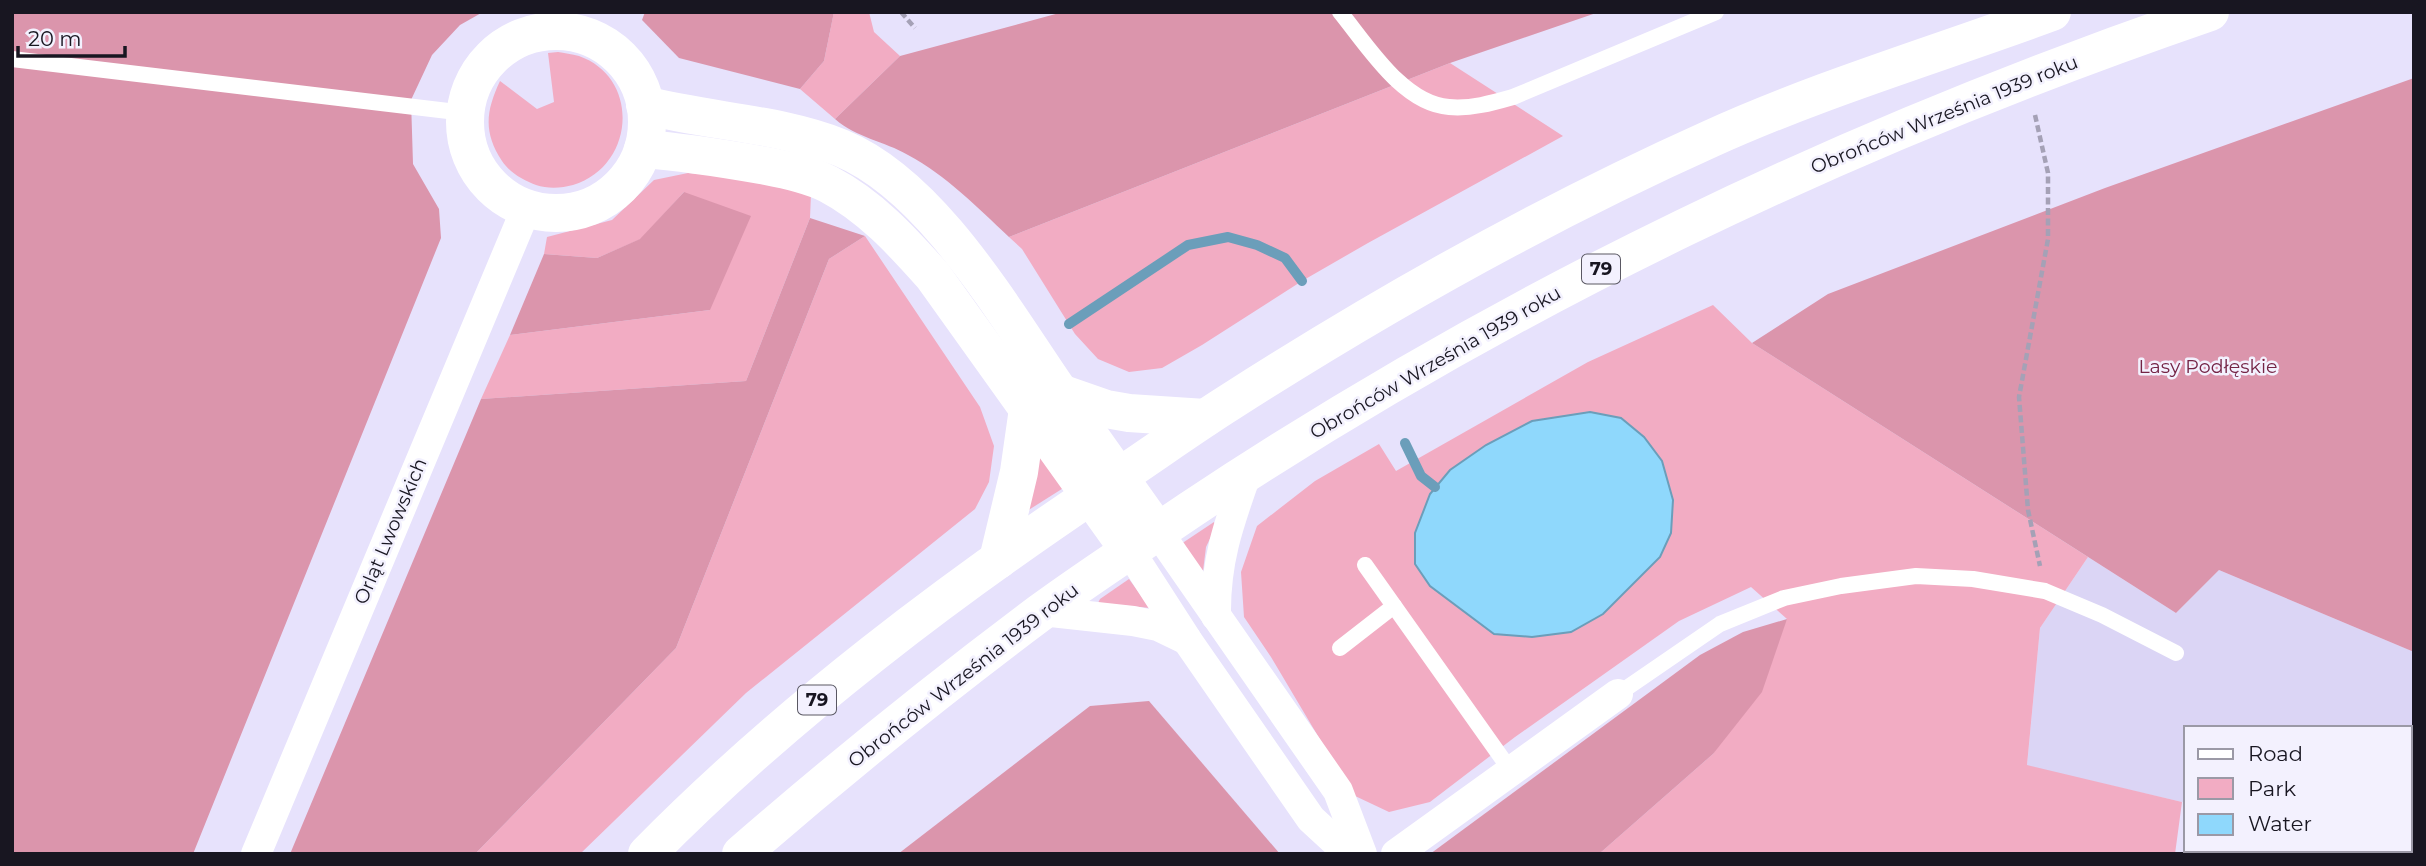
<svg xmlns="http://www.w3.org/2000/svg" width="2426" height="866" viewBox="0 0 2426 866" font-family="Montserrat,sans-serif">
<rect width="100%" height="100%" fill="#e7e2fc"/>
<path fill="#dbd5f5" d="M 2088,557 L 2176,613 L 2219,570 L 2414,652 L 2414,773 L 2410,774 L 2410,728 L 2186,728 L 2186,801 L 2182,802 L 2027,766 L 2040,628 Z"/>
<g fill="#f2acc3">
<path d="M 834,12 L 869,12 L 874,32 L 900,56 L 835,119 L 800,89 L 824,61 Z"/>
<path d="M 558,52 C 564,53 572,54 579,56 C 641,78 635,166 573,185 C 562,188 548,189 536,185 C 523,180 510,173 502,161 C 483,132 486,111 500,81 L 537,109 L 554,102 L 548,53 Z"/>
<path d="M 1450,63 L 1563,136 L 1368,243 L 1302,281 L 1202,345 L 1162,368 L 1129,372 L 1098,359 L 1075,334 L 1022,249 L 1009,237 Z"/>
<path d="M 688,173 L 748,178 L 811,194 L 810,218 L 746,381 L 481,399 L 510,335 L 710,310 L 684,192 L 641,239 L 597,258 L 544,254 L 547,237 L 612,220 L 654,180 Z"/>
<path d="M 865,236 L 980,407 L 994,446 L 989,482 L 975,509 L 746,693 L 580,854 L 475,854 L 676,648 L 829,259 Z"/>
<path d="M 1713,305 L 1752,343 L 2088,557 L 2040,628 L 2027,765 L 2182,802 L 2175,854 L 1599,854 L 1713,754 L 1787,619 L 1751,587 L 1679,621 L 1515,737 L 1430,802 L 1389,812 L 1353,795 L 1271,657 L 1244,617 L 1241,572 L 1257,526 L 1315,481 L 1379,444 L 1396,471 L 1588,362 Z"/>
<path d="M 1034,448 L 1065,487 L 1027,511 Z"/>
<path d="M 1214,522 L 1216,526 L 1206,547 L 1203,571 L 1181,544 Z"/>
<path d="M 1129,579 L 1150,608 L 1098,603 L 1100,599 Z"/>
</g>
<g fill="#db95ac">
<path d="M 12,12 L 483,12 L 460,25 L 432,55 L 411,100 L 413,164 L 439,209 L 441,238 L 193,854 L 12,854 Z"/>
<path d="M 645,12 L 834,12 L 824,61 L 800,89 L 679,58 L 642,20 Z"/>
<path d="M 1063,12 L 1599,12 L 1450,63 L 1009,237 C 977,207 947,176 908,155 C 884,141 857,138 835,119 L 900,56 Z"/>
<path d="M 2414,78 L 2414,652 L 2219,570 L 2176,613 L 1752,343 L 1828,294 L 2105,188 Z"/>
<path d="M 684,192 L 751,216 L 710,310 L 510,335 L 544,254 L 597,258 L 640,239 Z"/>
<path d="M 810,218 L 865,236 L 829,259 L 676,648 L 475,854 L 290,854 L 481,399 L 746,381 Z"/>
<path d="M 1787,619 L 1762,692 L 1713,754 L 1599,854 L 1430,854 L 1700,655 L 1743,632 Z"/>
<path d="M 1149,701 L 1280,854 L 898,854 L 1090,706 Z"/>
</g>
<path fill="#8fd8fc" stroke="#6b9eba" stroke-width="2" d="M 1590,412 L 1621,418 L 1644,437 L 1662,461 L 1673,500 L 1671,533 L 1660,557 L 1603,614 L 1571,632 L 1532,637 L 1494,634 L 1430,586 L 1415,564 L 1415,533 L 1430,494 L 1450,470 L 1486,445 L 1532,421 Z"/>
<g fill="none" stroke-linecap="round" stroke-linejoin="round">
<g stroke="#6b9eba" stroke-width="10">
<path d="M 1069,324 L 1188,245 L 1228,237 L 1257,245 L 1285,258 L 1302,281"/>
<path d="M 1405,443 L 1421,476 L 1435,487"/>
</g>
<g stroke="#a5a1b6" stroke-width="4.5" stroke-dasharray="7 3.5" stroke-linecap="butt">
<path d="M 901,12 L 915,28"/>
<path d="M 2035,115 L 2048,173 L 2048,239 L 2019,397 L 2028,510 L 2040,566"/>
</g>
<g stroke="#fff" stroke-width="16">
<path d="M 1340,12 C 1367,45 1403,104 1449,107 C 1471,109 1492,103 1513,97 L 1716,12"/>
<path d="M 12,59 L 465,113"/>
<path d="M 1365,565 L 1511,771"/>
<path d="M 1340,648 L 1394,606"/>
<path d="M 1618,694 L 1720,624 L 1784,598 L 1841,586 L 1916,576 L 1973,579 L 2045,591 L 2102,615 L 2176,653"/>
</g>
<g stroke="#fff" stroke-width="30">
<path d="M 1158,532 L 1338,791 L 1362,854"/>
<path d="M 1129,550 L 1187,640 L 1311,819 L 1349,854"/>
<path d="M 1042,611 L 1133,621 L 1158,626 L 1187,640"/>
<path d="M 1216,616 C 1215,561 1229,523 1247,472"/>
<path d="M 256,854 L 526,209"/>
<path d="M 1396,854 L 1618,694"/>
</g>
<g stroke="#fff" stroke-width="38">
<circle cx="556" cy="122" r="91"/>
<path d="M 645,105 C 710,122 779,123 841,148 C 933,186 1005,314 1060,393 C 1092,440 1125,485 1158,532"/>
<path d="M 643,149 C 683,152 721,158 761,165 C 783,169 808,174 828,184 C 870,206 902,241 933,276 L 1129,550"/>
<path d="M 1060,393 L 1106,409 L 1129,413 L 1205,418"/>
<path d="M 998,560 L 1019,472 L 1028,409"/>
</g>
<g stroke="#fff" stroke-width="38">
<path d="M 647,854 C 788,711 953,587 1120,476 C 1156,452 1192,426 1230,402 C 1383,304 1543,214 1710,139 C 1820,89 1938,54 2052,12"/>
<path d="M 741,854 C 838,770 938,689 1041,612 C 1090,576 1140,544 1190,510 C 1510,297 1846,137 2210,12"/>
</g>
</g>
<g text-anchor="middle" stroke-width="5" stroke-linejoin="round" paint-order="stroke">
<g fill="#f3f1fe" stroke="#5a5863" stroke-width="2">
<rect x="1582" y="254.5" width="38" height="29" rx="5"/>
<rect x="798" y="685.5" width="38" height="29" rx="5"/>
</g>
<g font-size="18" font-weight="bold" fill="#181621">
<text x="1601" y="275">79</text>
<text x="817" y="706">79</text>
</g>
<g font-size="19" fill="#181621" stroke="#f3f1fe">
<text transform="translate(1944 114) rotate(-22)" y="7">Obrońców Września 1939 roku</text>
<text transform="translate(1435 362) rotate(-30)" y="7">Obrońców Września 1939 roku</text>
<text transform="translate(390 531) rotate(-67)" y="7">Orląt Lwowskich</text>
<text transform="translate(963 675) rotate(-38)" y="7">Obrońców Września 1939 roku</text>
</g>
<g font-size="19" fill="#742345" stroke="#f3f1fe">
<text x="2208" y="373">Lasy Podłęskie</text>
</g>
</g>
<rect width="2426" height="866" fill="none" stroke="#181621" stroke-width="28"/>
<rect x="2184" y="726" width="228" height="126" fill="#f3f1fe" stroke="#9b99a6" stroke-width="2"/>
<rect x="2198" y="749" width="35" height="10" fill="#ffffff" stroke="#9b99a6" stroke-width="2"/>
<text x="2248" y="761" font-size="21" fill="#181621">Road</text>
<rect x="2198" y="778" width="35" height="21" fill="#f2acc3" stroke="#9b99a6" stroke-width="2"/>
<text x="2248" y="796" font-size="21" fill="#181621">Park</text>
<rect x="2198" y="814" width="35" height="21" fill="#8fd8fc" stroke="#9b99a6" stroke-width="2"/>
<text x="2248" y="831" font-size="21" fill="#181621">Water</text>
<path d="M18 46v10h107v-10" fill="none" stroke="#181621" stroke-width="3.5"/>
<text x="28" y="46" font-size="21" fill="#181621" stroke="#f3f1fe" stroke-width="5" paint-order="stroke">20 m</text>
</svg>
